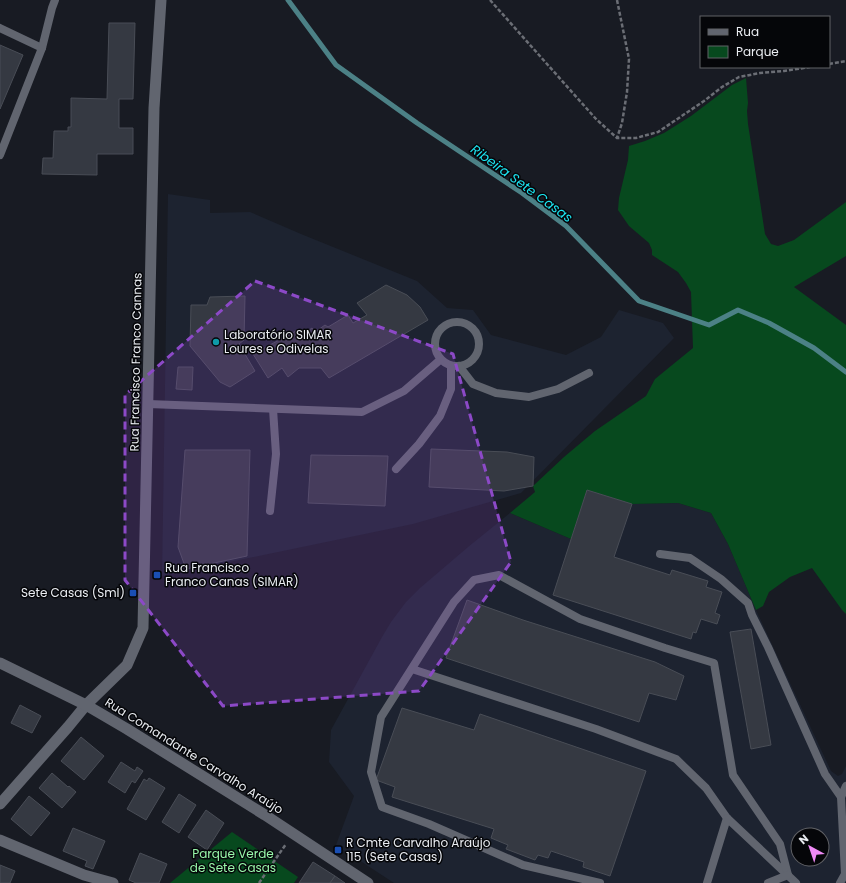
<svg xmlns="http://www.w3.org/2000/svg" width="846" height="883" viewBox="0 0 846 883" font-family="Poppins,sans-serif">
<rect width="100%" height="100%" fill="#181b23"/>
<g fill="#1d2330" fill-rule="evenodd">
<path d="M 168,194 L 210,200 L 210,213 L 250,212 L 301,234 L 417,281 L 447,308 L 473,310 L 491,335 L 566,355 L 601,337 L 619,310 L 663,323 L 674,338 L 521,493 L 413,524 L 162,576 Z"/>
<path d="M 587,490 L 632,504 L 678,503 L 711,513 L 728,544 L 756,610 L 831,771 L 838,776 L 842,774 L 846,766 L 846,883 L 394,883 L 336,845 L 354,796 L 329,762 L 331,730 L 382,637 L 391,622 L 406,602 L 420,588 L 468,547 L 510,513 L 571,539 ZM 798,835 L 822,835 L 822,859 L 798,859 Z"/>
</g>
<g fill="#07491e">
<path d="M 746,78 L 748,103 L 747,111 L 748,124 L 765,234 L 771,244 L 778,246 L 794,240 L 846,202 L 846,256 L 794,287 L 846,325 L 846,614 L 842,610 L 812,568 L 790,577 L 769,592 L 763,606 L 756,610 L 728,544 L 711,513 L 678,503 L 632,504 L 587,490 L 571,539 L 510,513 L 535,492 L 533,486 L 564,457 L 595,431 L 646,396 L 655,379 L 693,348 L 691,292 L 686,283 L 678,272 L 652,255 L 652,250 L 649,243 L 629,226 L 618,210 L 619,198 L 628,160 L 629,146 L 645,141 L 664,133 L 691,116 L 732,85 Z"/>
<path d="M 232,832 L 298,877 L 294,883 L 170,883 Z"/>
</g>
<g fill="none" stroke-linecap="round" stroke-linejoin="round">
<path stroke="#4c8186" stroke-width="5" d="M 288,0 L 336,65 L 417,123 L 522,193 L 566,226 L 639,301 L 709,325 L 738,310 L 769,323 L 814,348 L 846,372"/>
</g>
<g fill="#353942" stroke="#494d56">
<path d="M 109,23 L 135,23 L 133,99 L 119,99 L 119,128 L 133,128 L 133,154 L 97,154 L 97,175 L 42,174 L 43,158 L 53,158 L 54,131 L 68,131 L 68,127 L 71,127 L 71,98 L 107,99 Z"/>
<path d="M 0,45 L 23,55 L 0,109 Z"/>
<path d="M 386,285 L 407,295 L 420,307 L 428,320 L 329,378 L 321,368 L 299,368 L 288,377 L 282,368 L 268,378 L 253,354 L 296,331 L 300,336 L 312,328 L 315,332 L 325,325 L 328,327 L 348,315 L 353,323 L 367,315 L 357,303 Z"/>
<path d="M 245,296 L 244,340 L 239,344 L 255,371 L 230,387 L 220,382 L 190,346 L 191,305 L 207,305 L 210,297 Z"/>
<path d="M 178,367 L 193,367 L 192,390 L 176,389 Z"/>
<path d="M 431,449 L 507,452 L 534,457 L 533,486 L 504,491 L 429,487 Z"/>
<path d="M 185,450 L 250,450 L 247,556 L 186,569 L 178,547 Z"/>
<path d="M 311,455 L 388,456 L 385,506 L 308,503 Z"/>
<path d="M 587,490 L 632,504 L 614,557 L 670,575 L 672,570 L 708,581 L 706,587 L 722,592 L 715,613 L 720,615 L 717,624 L 701,619 L 696,633 L 693,632 L 691,639 L 553,595 Z"/>
<path d="M 467,600 L 523,620 L 655,662 L 684,676 L 676,700 L 649,693 L 639,722 L 446,658 Z"/>
<path d="M 751,629 L 771,745 L 751,749 L 730,632 Z"/>
<path d="M 20,705 L 41,716 L 32,733 L 11,723 Z"/>
<path d="M 402,708 L 474,730 L 480,714 L 646,771 L 610,876 L 583,867 L 584,862 L 551,851 L 548,858 L 538,855 L 535,860 L 506,849 L 508,845 L 491,838 L 494,829 L 392,797 L 395,787 L 376,780 Z"/>
<path d="M 81,737 L 104,756 L 84,780 L 61,761 Z"/>
<path d="M 121,762 L 135,771 L 137,767 L 143,771 L 135,783 L 132,781 L 125,793 L 108,782 Z"/>
<path d="M 52,773 L 68,787 L 69,786 L 76,792 L 62,808 L 39,788 Z"/>
<path d="M 149,778 L 165,788 L 146,820 L 127,809 L 144,779 L 147,781 Z"/>
<path d="M 179,794 L 196,805 L 179,833 L 162,822 Z"/>
<path d="M 29,796 L 50,813 L 31,836 L 11,819 Z"/>
<path d="M 206,810 L 224,823 L 207,850 L 188,837 Z"/>
<path d="M 73,828 L 105,841 L 93,869 L 85,866 L 87,861 L 63,851 Z"/>
<path d="M 140,853 L 167,864 L 159,883 L 136,883 L 129,880 Z"/>
<path d="M 313,862 L 335,876 L 330,883 L 299,883 Z"/>
<path d="M 0,865 L 15,871 L 10,883 L 0,883 Z"/>
<path d="M 335,876 L 345,883 L 330,883 Z"/>
</g>
<g fill="none" stroke-linecap="round" stroke-linejoin="round">
<g stroke="#6b6e75" stroke-width="2.5" stroke-dasharray="4 2" stroke-linecap="butt">
<path d="M 490,0 L 596,119 L 617,138 L 636,138 L 658,132 L 704,101 L 722,87 L 739,77 L 760,73 L 784,71 L 810,67"/>
<path d="M 617,0 L 629,59 L 627,92 L 622,123 L 617,138"/>
<path d="M 829,64 L 846,61"/>
<path d="M 259,883 L 286,844"/>
</g>
<g stroke="#61656f" stroke-width="8">
<path d="M 0,28 L 42,48"/>
<path d="M 0,155 L 42,48 L 52,8 L 55,0"/>
<circle cx="457" cy="344" r="22"/>
<path d="M 459,366 L 473,384 L 496,393 L 529,397 L 558,389 L 589,373"/>
<path d="M 148,404 L 362,412 L 404,391 L 440,360"/>
<path d="M 396,469 L 419,444 L 440,416 L 451,389 L 451,366"/>
<path d="M 270,511 L 276,454 L 273,409"/>
<path d="M 660,554 L 690,558 L 721,579 L 748,603 L 752,615 L 768,647 L 825,774 L 841,797"/>
<path d="M 412,669 L 596,729 L 676,759 L 706,788 L 727,818 L 796,883"/>
<path d="M 600,883 L 523,865 L 429,824 L 382,807 L 371,772 L 381,717 L 454,602 L 474,580 L 499,575 L 580,619 L 665,648 L 714,663 L 733,775 L 780,844 L 788,875"/>
<path d="M 707,883 L 727,818"/>
<path d="M 768,883 L 788,875"/>
<path d="M 840,883 L 845,874 L 841,797 L 846,786"/>
</g>
<g stroke="#61656f" stroke-width="11">
<path d="M 0,804 L 68,727 L 86,705"/>
<path d="M 0,840 L 84,875 L 113,883"/>
</g>
<path stroke="#61656f" stroke-width="11" d="M 86,705 L 127,665 L 143,628 L 154,108 L 161,0"/>
<path stroke="#61656f" stroke-width="11" d="M 0,663 L 86,705 L 127,729 L 265,815 L 368,883"/>
</g>
<path fill="#8c49c7" fill-opacity="0.2" stroke="#8c49c7" stroke-width="3" stroke-dasharray="8 5" stroke-linejoin="round" d="M 255,281 L 453,354 L 511,562 L 419,691 L 223,706 L 125,580 L 125,395 Z"/>
<circle fill="#0f9aa8" stroke="#050609" stroke-width="1.5" cx="216" cy="342" r="4"/>
<g fill="#1a4fb4" stroke="#050609" stroke-width="1.5">
<rect x="153" y="571" width="8" height="8" rx="2"/>
<rect x="129" y="589" width="8" height="8" rx="2"/>
<rect x="334" y="846" width="8" height="8" rx="2"/>
</g>
<g text-anchor="middle" stroke-width="3" stroke-linejoin="round" paint-order="stroke">
<g font-size="12" fill="#eaedf2" stroke="#050609" text-anchor="start">
<text x="224" y="339">Laboratório SIMAR<tspan x="224" dy="14">Loures e Odivelas</tspan></text>
<text x="165" y="572">Rua Francisco<tspan x="165" dy="14">Franco Canas (SIMAR)</tspan></text>
<text x="125" y="597" text-anchor="end">Sete Casas (Sml)</text>
<text x="346" y="847">R Cmte Carvalho Araújo<tspan x="346" dy="14">115 (Sete Casas)</tspan></text>
</g>
<g font-size="12" fill="#eaedf2" stroke="#050609">
<text transform="translate(136 362) rotate(-89)" y="4">Rua Francisco Franco Cannas</text>
<text transform="translate(194 756) rotate(32)" y="4">Rua Comandante Carvalho Araújo</text>
</g>
<g font-size="12" fill="#98f7aa" stroke="#050609">
<text x="233" y="858">Parque Verde<tspan x="233" dy="14">de Sete Casas</tspan></text>
</g>
<g font-size="13" font-style="italic" fill="#1ce4f1" stroke="#050609">
<text transform="translate(522 183) rotate(36)" y="5">Ribeira Sete Casas</text>
</g>
</g>
<rect x="700" y="16" width="130" height="52" fill="#050609" stroke="#616266"/>
<rect x="708" y="29" width="20" height="6" fill="#61656f" stroke="#616266"/>
<text x="736" y="36" font-size="12" fill="#eaedf2">Rua</text>
<rect x="708" y="46" width="20" height="12" fill="#07491e" stroke="#616266"/>
<text x="736" y="56" font-size="12" fill="#eaedf2">Parque</text>
<g transform="translate(810 847) rotate(320)"><circle r="19" fill="#050609" stroke="#616266"/>
<path d="M0-3L7 15L0 10L-7 15Z" fill="#f08bf6"/>
<text y="-6" font-size="11" font-weight="bold" text-anchor="middle" fill="#eaedf2">N</text>
</g>
</svg>
